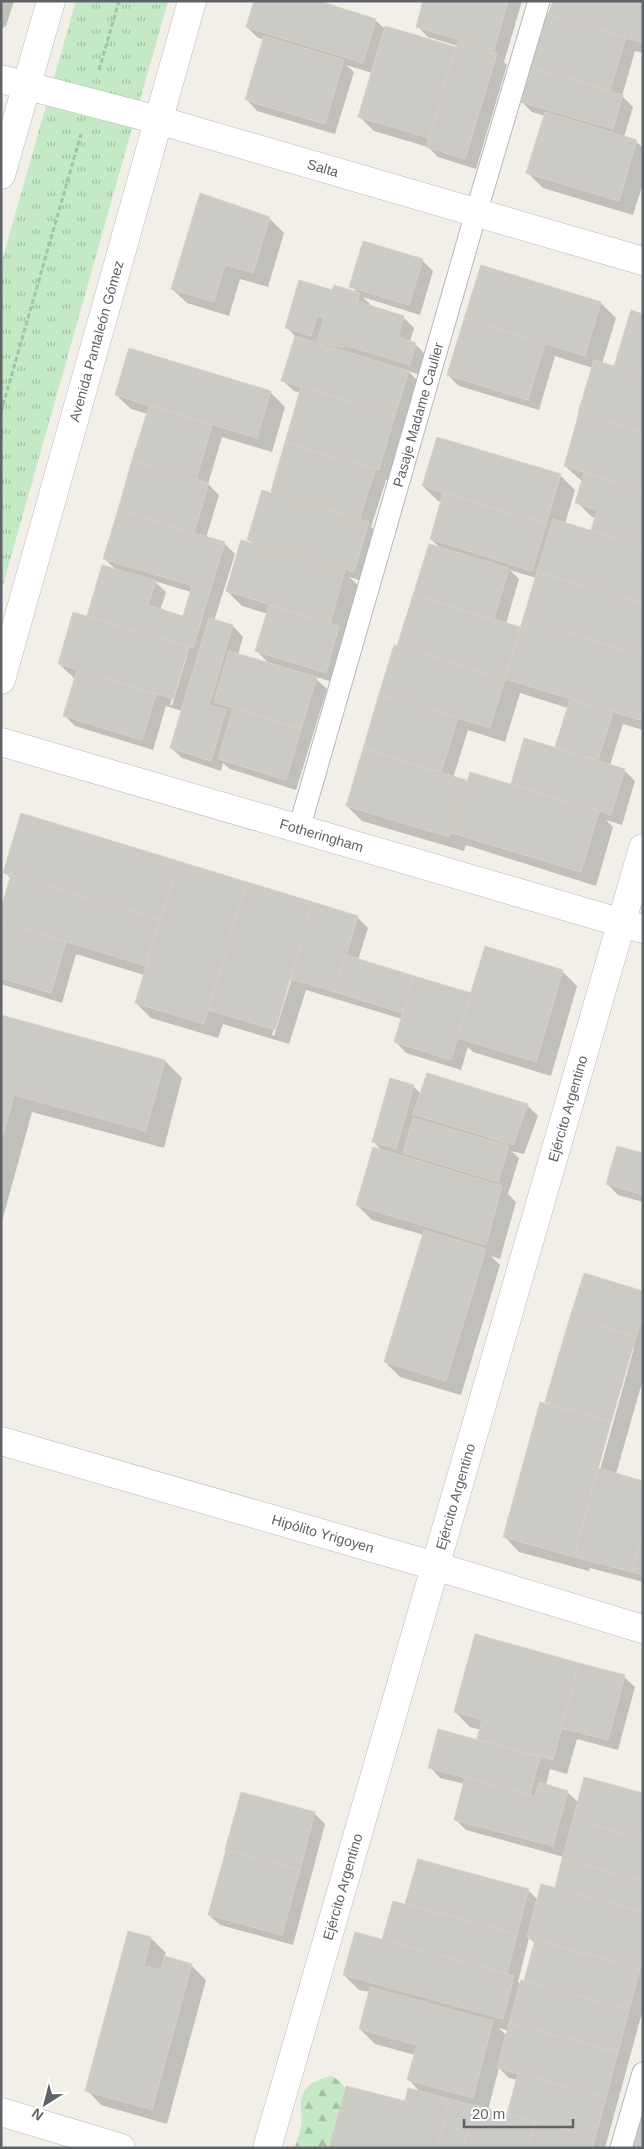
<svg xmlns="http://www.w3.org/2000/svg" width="644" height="2149" viewBox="0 0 644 2149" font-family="Arial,sans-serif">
<defs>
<pattern id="forest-firs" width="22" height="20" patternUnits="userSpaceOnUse" patternTransform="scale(1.25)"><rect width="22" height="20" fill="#c5e8c5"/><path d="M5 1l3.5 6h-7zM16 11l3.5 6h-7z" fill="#a3c0a4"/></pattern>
<pattern id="park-tufts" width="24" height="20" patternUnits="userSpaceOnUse" patternTransform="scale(1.25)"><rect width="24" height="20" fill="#c5e8c5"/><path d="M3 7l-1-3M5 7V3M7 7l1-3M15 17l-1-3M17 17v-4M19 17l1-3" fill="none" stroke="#a3c0a4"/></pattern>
</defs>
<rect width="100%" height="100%" fill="#f1efe8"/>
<path fill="url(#forest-firs)" d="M 333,2076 L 343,2085 L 348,2098 L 344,2148 L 295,2148 C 297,2140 300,2132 301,2125 C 303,2117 300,2109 301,2101 C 302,2086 320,2077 333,2076 Z"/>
<path fill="url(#park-tufts)" d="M 76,1 L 168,1 L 1,592 L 1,264 Z"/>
<g fill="#0003" fill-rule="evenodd">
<path d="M 1,1 L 14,1 L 6,26 L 1,29 Z"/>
<path d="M 425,1 L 522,1 L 504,62 L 507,65 L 476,169 L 438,157 L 428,147 L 374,131 L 359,116 L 372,73 L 346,65 L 354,72 L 335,134 L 257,111 L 247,100 L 265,40 L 258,38 L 247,27 L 375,20 L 385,29 L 386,27 L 457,49 L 458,46 L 428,37 L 417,26 Z"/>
<path d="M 643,1 L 643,53 L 635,51 L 622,96 L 633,107 L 624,137 L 636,141 L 643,148 L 643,183 L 633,215 L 543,188 L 528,173 L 545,116 L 532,112 L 521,101 L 547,16 Z"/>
<path d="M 269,218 L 284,233 L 268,287 L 240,279 L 229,316 L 187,303 L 172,289 Z"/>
<path d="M 422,260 L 433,271 L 420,315 L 363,297 L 370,304 L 369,306 L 403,317 L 414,328 L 410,342 L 415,344 L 426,355 L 420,375 L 408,371 L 419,382 L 389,480 L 386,480 L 371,527 L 379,534 L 365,582 L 349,577 L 360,587 L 336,683 L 313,676 L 327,689 L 296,790 L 230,769 L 223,763 L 221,771 L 182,758 L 171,748 L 182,711 L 166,706 L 153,750 L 75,726 L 64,715 L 75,679 L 59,664 L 91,619 L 88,615 L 116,570 L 104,558 L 148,414 L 131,409 L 116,395 L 270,392 L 285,407 L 272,452 L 222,437 L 208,484 L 219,495 L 206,538 L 224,543 L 235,554 L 214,621 L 233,626 L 243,637 L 238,655 L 270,665 L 257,651 L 268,614 L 242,606 L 227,591 L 254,545 L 249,539 L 271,494 L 301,393 L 294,391 L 283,381 L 296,337 L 286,327 L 333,291 L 358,293 L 351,286 ZM 154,581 L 191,592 L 184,618 L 160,611 L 166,592 ZM 185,656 L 187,656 L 172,705 L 170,705 Z"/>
<path d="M 481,266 L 601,303 L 616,318 L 602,364 L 619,369 L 615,365 L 643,315 L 643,730 L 623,724 L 610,765 L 624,770 L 635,781 L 622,825 L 606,820 L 613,827 L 596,886 L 466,845 L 464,851 L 362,821 L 347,806 L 395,647 L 398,648 L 429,545 L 441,549 L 431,539 L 442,502 L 438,501 L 423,486 L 560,475 L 575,490 L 565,524 L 592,532 L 596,518 L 592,517 L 577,502 L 583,482 L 565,466 L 593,368 L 555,356 L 539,410 L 459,386 L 448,375 ZM 510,570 L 536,578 L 521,629 L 506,624 L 519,579 ZM 520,693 L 568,708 L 556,749 L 525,739 L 512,786 L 468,782 L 453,778 L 468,730 L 505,742 Z"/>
<path d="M 22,815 L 357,917 L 368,928 L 358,960 L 471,995 L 562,971 L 577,986 L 551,1076 L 473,1052 L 468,1047 L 461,1070 L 406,1053 L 396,1042 L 402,1019 L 306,990 L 289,1044 L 223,1024 L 218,1038 L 151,1018 L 136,1003 L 144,975 L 76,954 L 62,1003 L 1,984 L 1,913 L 11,879 L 5,872 ZM 290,976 L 292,978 L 274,1036 L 272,1035 Z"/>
<path d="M 1,1016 L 165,1061 L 182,1078 L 164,1148 L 32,1112 L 1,1225 Z"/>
<path d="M 413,1086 L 421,1094 L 527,1105 L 538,1116 L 524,1154 L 511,1151 L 519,1158 L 508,1194 L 516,1202 L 500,1259 L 491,1256 L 500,1265 L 461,1395 L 400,1377 L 385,1362 L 424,1235 L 372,1220 L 357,1205 L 383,1152 L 374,1142 Z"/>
<path d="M 643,1155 L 643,1202 L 618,1195 L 607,1184 Z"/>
<path d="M 643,1292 L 643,1379 L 616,1474 L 643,1482 L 643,1582 L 590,1568 L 589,1571 L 519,1552 L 505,1537 L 552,1407 L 547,1401 ZM 632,1347 L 634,1348 L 600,1470 L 597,1470 Z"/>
<path d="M 624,1677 L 635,1687 L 618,1750 L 577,1739 L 567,1774 L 550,1769 L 546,1785 L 567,1792 L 579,1803 L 643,1795 L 643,2009 L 605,2148 L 330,2148 L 421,2093 L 409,2080 L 415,2055 L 375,2044 L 360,2029 L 370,1992 L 359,1990 L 344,1975 L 387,1942 L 406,1906 L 419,1860 L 528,1890 L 538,1900 L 556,1890 L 564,1857 L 466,1830 L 455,1819 L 465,1784 L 440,1778 L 430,1767 L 482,1742 L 478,1739 L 481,1730 L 470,1727 L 455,1712 ZM 529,1938 L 536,1944 L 525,1982 L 521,1985 L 518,1982 ZM 499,2028 L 509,2031 L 507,2036 ZM 499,2068 L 509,2078 L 517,2080 L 508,2115 L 488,2110 Z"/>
<path d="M 242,1794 L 315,1814 L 325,1824 L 293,1945 L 220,1925 L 209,1915 Z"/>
<path d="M 151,1938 L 166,1953 L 164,1957 L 191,1965 L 206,1980 L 167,2124 L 101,2105 L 87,2090 Z"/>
</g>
<g fill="#cccac5" stroke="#d6d1c6">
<path d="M 254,1 L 318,1 L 376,19 L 363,63 L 246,27 Z"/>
<path d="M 423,1 L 508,1 L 494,50 L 416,27 Z"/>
<path d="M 553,1 L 643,1 L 643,43 L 548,15 Z"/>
<path d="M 546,14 L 626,38 L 610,90 L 530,67 Z"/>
<path d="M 385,26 L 456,47 L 429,138 L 358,117 Z"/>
<path d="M 264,36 L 344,60 L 325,124 L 245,100 Z"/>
<path d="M 458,41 L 497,53 L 465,159 L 426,147 Z"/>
<path d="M 530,67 L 623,95 L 613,129 L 520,102 Z"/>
<path d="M 545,112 L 637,140 L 619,201 L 526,173 Z"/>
<path d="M 200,193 L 270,217 L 253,273 L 225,265 L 214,302 L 171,289 Z"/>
<path d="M 363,241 L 423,259 L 409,305 L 349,287 Z"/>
<path d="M 481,265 L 601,302 L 585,356 L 464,319 Z"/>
<path d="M 299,280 L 332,290 L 334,285 L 360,293 L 357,301 L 404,316 L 398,337 L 416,343 L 410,365 L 344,345 L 343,348 L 317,341 L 324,318 L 317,316 L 311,336 L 285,328 Z"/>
<path d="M 631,310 L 643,314 L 643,375 L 614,366 Z"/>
<path d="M 464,319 L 545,343 L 528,400 L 447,375 Z"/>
<path d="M 295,336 L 409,371 L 395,415 L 281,381 Z"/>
<path d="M 129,348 L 271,391 L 257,438 L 115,395 Z"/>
<path d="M 594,360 L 643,375 L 643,433 L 578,413 Z"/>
<path d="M 301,387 L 395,415 L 379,470 L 285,442 Z"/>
<path d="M 149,406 L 212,425 L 196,480 L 132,460 Z"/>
<path d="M 579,413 L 643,433 L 643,490 L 564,466 Z"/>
<path d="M 437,437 L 561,474 L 546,524 L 422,486 Z"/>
<path d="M 285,442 L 375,470 L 360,518 L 271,491 Z"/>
<path d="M 132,460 L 209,483 L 194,533 L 118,510 Z"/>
<path d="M 584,473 L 643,490 L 643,546 L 591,530 L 597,510 L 575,503 Z"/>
<path d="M 262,490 L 369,522 L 354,572 L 247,540 Z"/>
<path d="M 443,493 L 546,524 L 532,571 L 430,539 Z"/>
<path d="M 118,510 L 225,542 L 210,591 L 103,559 Z"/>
<path d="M 553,519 L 643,546 L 643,604 L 537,572 Z"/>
<path d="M 241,540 L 345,571 L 330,623 L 226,591 Z"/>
<path d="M 429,544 L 509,568 L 494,619 L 413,595 Z"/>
<path d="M 102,565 L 156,581 L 148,605 L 183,616 L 192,586 L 210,591 L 193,648 L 87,616 Z"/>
<path d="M 537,572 L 643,604 L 643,656 L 523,619 Z"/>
<path d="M 413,595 L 520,627 L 505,679 L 397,646 Z"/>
<path d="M 269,605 L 339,626 L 326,673 L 255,651 Z"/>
<path d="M 73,612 L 189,647 L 173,699 L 58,664 Z"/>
<path d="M 209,618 L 233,625 L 209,705 L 226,710 L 211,761 L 170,748 Z"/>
<path d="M 523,619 L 643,656 L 643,710 L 640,720 L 505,679 Z"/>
<path d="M 394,645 L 505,679 L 490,728 L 379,694 Z"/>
<path d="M 229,651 L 317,677 L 301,729 L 214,702 Z"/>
<path d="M 77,670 L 156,694 L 142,740 L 63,716 Z"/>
<path d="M 379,694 L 458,718 L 441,772 L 363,749 Z"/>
<path d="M 570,699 L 613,712 L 598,760 L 555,747 Z"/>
<path d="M 233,708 L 301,729 L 286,780 L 218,759 Z"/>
<path d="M 524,738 L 625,769 L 611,815 L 511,784 Z"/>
<path d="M 363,749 L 466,780 L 449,837 L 346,806 Z"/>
<path d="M 470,772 L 599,811 L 581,872 L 452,833 Z"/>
<path d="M 21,813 L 178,861 L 160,920 L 3,873 Z"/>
<path d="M 178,861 L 247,882 L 204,1024 L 135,1003 Z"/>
<path d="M 11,875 L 160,920 L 146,966 L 1,922 L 1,908 Z"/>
<path d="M 247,882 L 313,902 L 275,1030 L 208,1010 Z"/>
<path d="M 313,902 L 358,916 L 335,992 L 290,979 Z"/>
<path d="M 1,922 L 66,942 L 51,993 L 1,978 Z"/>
<path d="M 485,946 L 563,970 L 536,1062 L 457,1038 Z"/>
<path d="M 346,955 L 414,976 L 403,1013 L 335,992 Z"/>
<path d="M 414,976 L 471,993 L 451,1060 L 394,1042 Z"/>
<path d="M 1,1015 L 165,1060 L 146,1131 L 14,1095 L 1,1143 Z"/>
<path d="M 427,1073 L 528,1104 L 513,1145 L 413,1114 Z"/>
<path d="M 390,1078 L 414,1085 L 396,1149 L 372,1142 Z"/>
<path d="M 413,1118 L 509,1146 L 498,1182 L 403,1153 Z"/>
<path d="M 617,1146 L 643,1153 L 643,1195 L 606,1184 Z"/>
<path d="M 373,1147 L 502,1186 L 486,1245 L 356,1205 Z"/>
<path d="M 424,1230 L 486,1249 L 446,1381 L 384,1362 Z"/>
<path d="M 584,1273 L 643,1291 L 643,1317 L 636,1337 L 570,1317 Z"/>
<path d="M 570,1317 L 636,1337 L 611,1422 L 545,1402 Z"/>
<path d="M 540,1402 L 611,1422 L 574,1557 L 503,1537 Z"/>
<path d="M 598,1468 L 643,1481 L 643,1534 L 632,1572 L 574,1557 Z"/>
<path d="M 643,1534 L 643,1575 L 632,1572 Z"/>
<path d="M 475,1634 L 579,1663 L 553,1760 L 477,1739 L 482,1720 L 454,1712 Z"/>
<path d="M 579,1663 L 625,1675 L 608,1740 L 561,1728 Z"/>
<path d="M 438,1729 L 540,1757 L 530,1795 L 428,1768 Z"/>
<path d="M 465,1777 L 535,1797 L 539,1782 L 568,1791 L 553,1846 L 454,1820 Z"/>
<path d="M 584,1777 L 643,1793 L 643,1839 L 573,1820 Z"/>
<path d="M 241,1792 L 315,1812 L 300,1870 L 225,1850 Z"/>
<path d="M 573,1820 L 643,1839 L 643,1881 L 562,1859 Z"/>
<path d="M 226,1850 L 300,1870 L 282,1935 L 208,1915 Z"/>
<path d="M 418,1859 L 529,1889 L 517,1934 L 405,1904 Z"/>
<path d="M 562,1859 L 643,1881 L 643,1912 L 555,1888 Z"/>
<path d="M 541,1884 L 643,1912 L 643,1960 L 640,1969 L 527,1937 Z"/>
<path d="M 393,1901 L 517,1934 L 507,1974 L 382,1940 Z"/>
<path d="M 128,1931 L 151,1937 L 144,1966 L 161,1970 L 165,1956 L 192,1964 L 152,2110 L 85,2091 Z"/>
<path d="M 355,1932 L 514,1976 L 503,2019 L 343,1975 Z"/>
<path d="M 535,1940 L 640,1969 L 629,2010 L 524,1981 Z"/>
<path d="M 521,1980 L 629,2010 L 618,2052 L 509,2023 Z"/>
<path d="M 370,1987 L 493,2021 L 473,2098 L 407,2080 L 417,2045 L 359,2029 Z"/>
<path d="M 509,2023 L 618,2052 L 606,2098 L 497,2068 Z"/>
<path d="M 518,2073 L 606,2098 L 595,2138 L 507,2114 Z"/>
<path d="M 346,2086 L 405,2101 L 408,2088 L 450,2099 L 437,2148 L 329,2148 Z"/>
<path d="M 450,2099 L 474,2106 L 463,2148 L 437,2148 Z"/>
<path d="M 474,2105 L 535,2121 L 528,2148 L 463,2148 Z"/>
<path d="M 643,2112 L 643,2148 L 633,2148 Z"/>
<path d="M 535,2121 L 595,2138 L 592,2148 L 528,2148 Z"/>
</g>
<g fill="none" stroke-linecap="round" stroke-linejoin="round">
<defs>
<g id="lane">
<path id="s1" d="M 299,829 L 476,213 L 539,1"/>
<path d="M 621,2148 L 643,2073"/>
</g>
<g id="street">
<path id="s2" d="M 1,79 L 158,120 L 643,261"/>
<path id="s3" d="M 1,742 L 643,929"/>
<path id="s4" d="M 1,1441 L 435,1566 L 643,1629"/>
<path d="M 1,2112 L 121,2148"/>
<path id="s5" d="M 267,2148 L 643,848"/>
</g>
<g id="secondary">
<path d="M 1,175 L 51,1"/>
<path id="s6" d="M 1,680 L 192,1"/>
</g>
</defs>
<use href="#lane" stroke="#b5b8bc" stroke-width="23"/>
<use href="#street" stroke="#b5b8bc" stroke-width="29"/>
<use href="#secondary" stroke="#b6babf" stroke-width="29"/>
<g stroke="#9cc7a9" stroke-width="3" stroke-dasharray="5 2.5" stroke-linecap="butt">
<path d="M 99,70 L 119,1"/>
<path d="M 1,412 L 81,134"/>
</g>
<use href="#lane" stroke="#fff" stroke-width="21"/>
<use href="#street" stroke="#fff" stroke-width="28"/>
<use href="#secondary" stroke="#fff" stroke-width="28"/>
</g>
<g text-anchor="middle" stroke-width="4" stroke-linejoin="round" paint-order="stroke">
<g font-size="14" fill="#5f6368" stroke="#fff">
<text dy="5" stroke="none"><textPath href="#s2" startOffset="334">Salta</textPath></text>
<text dy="5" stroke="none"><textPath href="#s6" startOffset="352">Avenida Pantaleón Gómez</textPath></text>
<text dy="5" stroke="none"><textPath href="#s1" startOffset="431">Pasaje Madame Caulier</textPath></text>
<text dy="5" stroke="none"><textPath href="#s3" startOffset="334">Fotheringham</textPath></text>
<text dy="5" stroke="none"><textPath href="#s5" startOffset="1082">Ejército Argentino</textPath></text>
<text dy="5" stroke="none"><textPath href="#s5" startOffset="678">Ejército Argentino</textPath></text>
<text dy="5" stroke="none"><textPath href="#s4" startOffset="335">Hipólito Yrigoyen</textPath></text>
<text dy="5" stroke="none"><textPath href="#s5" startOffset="272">Ejército Argentino</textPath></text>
</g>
</g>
<rect width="644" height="2149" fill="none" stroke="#5f6368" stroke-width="5"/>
<g transform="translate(45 2104) rotate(216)" stroke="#ffffff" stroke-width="4" paint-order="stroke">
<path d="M0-4L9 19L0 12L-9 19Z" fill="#5f6368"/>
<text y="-8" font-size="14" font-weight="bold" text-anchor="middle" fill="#5f6368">N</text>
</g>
<path d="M464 2119v8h109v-8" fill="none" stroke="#5f6368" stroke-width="2.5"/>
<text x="472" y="2119" font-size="15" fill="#5f6368" stroke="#ffffff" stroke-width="4" paint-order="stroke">20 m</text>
</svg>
